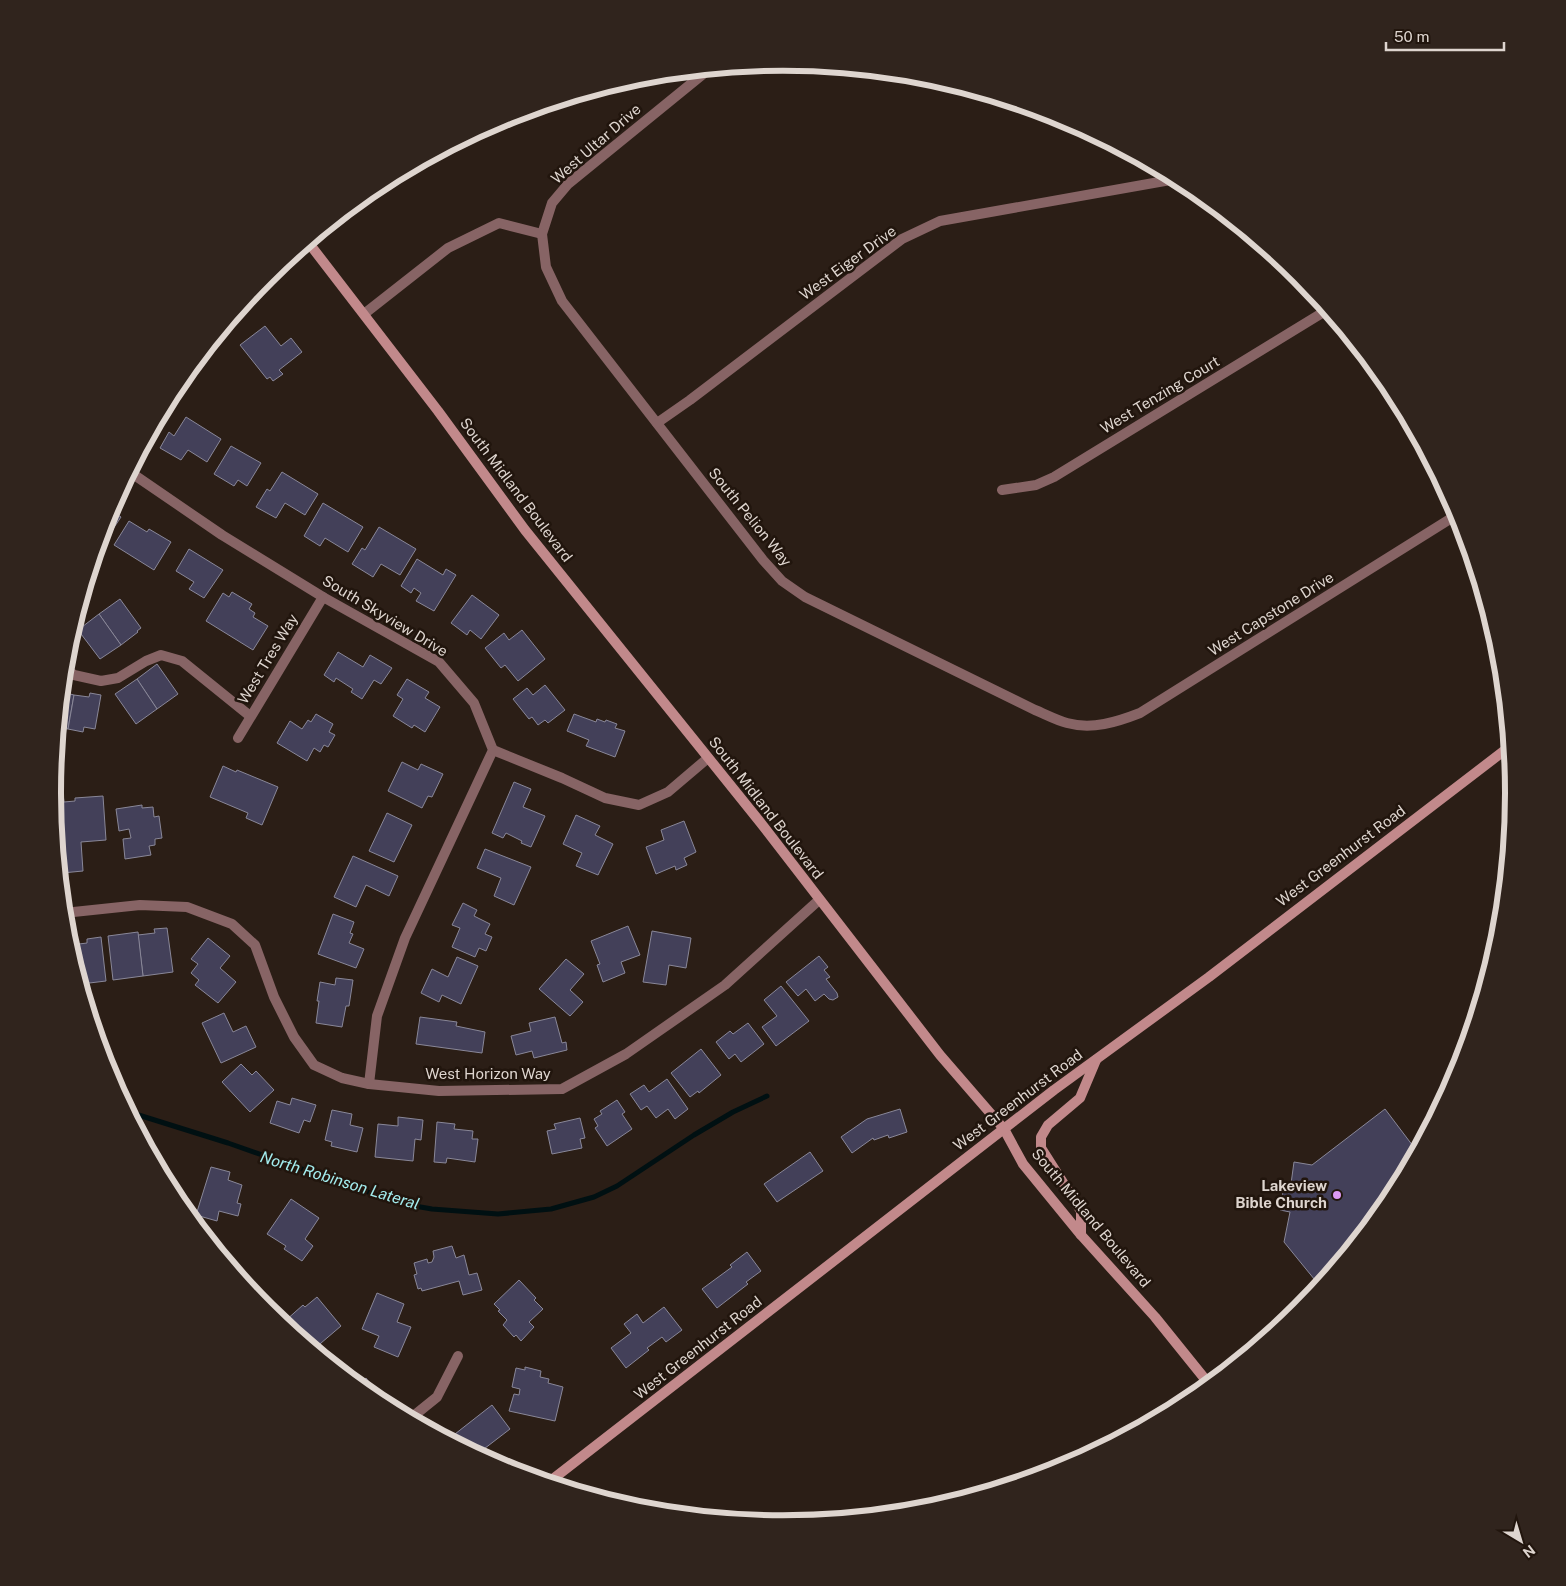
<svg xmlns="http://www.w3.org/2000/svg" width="1566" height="1586" viewBox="0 0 1566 1586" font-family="'Public Sans',sans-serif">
<rect width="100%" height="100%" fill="#2b1e16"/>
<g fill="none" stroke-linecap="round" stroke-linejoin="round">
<path stroke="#001012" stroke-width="5" d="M 129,1112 L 228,1143 L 382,1197 L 409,1205 L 432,1209 L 498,1214 L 551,1209 L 594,1197 L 617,1186 L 694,1135 L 733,1112 L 767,1096"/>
</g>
<g fill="#434059" stroke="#898798">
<path d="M 265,326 L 281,346 L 291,338 L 302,352 L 279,370 L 283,374 L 273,381 L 270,377 L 267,379 L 240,345 Z"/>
<path d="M 171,397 L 174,399 L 150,440 L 148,439 Z"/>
<path d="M 186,417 L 221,439 L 207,462 L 188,450 L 181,460 L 160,448 L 169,432 L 174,436 Z"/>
<path d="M 231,446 L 261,463 L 247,486 L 238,480 L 234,486 L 214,474 Z"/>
<path d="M 282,472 L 318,494 L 305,515 L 285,503 L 276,518 L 256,507 L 267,489 L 270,491 Z"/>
<path d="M 323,503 L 363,527 L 348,552 L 325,538 L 320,546 L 304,536 Z"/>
<path d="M 110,510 L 121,517 L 107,538 L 102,535 Z"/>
<path d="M 129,521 L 147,532 L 149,529 L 171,542 L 154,570 L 114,545 Z"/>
<path d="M 379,527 L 416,549 L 400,575 L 381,564 L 373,577 L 352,564 L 362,548 L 365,550 Z"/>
<path d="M 189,549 L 223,570 L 204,598 L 189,589 L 194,582 L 176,571 Z"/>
<path d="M 417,559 L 443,575 L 446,569 L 456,575 L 434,611 L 416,601 L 421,593 L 414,588 L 411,593 L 401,586 Z"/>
<path d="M 232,592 L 252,604 L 249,609 L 255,613 L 253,617 L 268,626 L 253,650 L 206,621 L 223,593 L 229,597 Z"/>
<path d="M 472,595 L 499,615 L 481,639 L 470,630 L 467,635 L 451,623 Z"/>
<path d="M 120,599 L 141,628 L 137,631 L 138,632 L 121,645 L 99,614 Z"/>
<path d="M 99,614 L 121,645 L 100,659 L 78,630 Z"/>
<path d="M 522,630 L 545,659 L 518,681 L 505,665 L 501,668 L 485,648 L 504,633 L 509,640 Z"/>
<path d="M 338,652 L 363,667 L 370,655 L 392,668 L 381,684 L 374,680 L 362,699 L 351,692 L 353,689 L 336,678 L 334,682 L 324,675 Z"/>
<path d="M 157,664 L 178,694 L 157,709 L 137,679 Z"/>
<path d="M 137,679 L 157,709 L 136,724 L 115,694 Z"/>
<path d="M 407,679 L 429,692 L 425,698 L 440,707 L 425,732 L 414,725 L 412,728 L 393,716 L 403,699 L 397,695 Z"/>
<path d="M 545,685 L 565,710 L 548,723 L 545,720 L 538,725 L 532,717 L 529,719 L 513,699 L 527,688 L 533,695 Z"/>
<path d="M 62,692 L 74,695 L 68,729 L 59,728 Z"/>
<path d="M 90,693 L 101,695 L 95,729 L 84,727 L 83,732 L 68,729 L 74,695 L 89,697 Z"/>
<path d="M 316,714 L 333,724 L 329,732 L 335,735 L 328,747 L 324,745 L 320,752 L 314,748 L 307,761 L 277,743 L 290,721 L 302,729 L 308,720 L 311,722 Z"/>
<path d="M 574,714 L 596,722 L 597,719 L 605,722 L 606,720 L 617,724 L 615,728 L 625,731 L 615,757 L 586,746 L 589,740 L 567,731 Z"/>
<path d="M 402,762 L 418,770 L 421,764 L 443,774 L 432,797 L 428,796 L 422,808 L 388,791 Z"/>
<path d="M 223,766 L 236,772 L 237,770 L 278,787 L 262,825 L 246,818 L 248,813 L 210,797 Z"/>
<path d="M 514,782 L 531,789 L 523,807 L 545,816 L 531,847 L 521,843 L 522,841 L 506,833 L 503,838 L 492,833 Z"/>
<path d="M 63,794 L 64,802 L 75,801 L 75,798 L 103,796 L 106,840 L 81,842 L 83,871 L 62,873 L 57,795 Z"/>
<path d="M 142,805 L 142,808 L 153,807 L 154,817 L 159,816 L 162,838 L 155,839 L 155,845 L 149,846 L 151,855 L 125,859 L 123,839 L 131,838 L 129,829 L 119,831 L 116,809 Z"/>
<path d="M 387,813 L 412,825 L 394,862 L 369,851 Z"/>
<path d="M 576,815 L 600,826 L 595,835 L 613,844 L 598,875 L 576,866 L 582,853 L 563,844 Z"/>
<path d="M 684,821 L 696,852 L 684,858 L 687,865 L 676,870 L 675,866 L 656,874 L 646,847 L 664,840 L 661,830 Z"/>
<path d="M 485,849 L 531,867 L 514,905 L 494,896 L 501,878 L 477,868 Z"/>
<path d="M 353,856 L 398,876 L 389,896 L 366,885 L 356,907 L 334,897 Z"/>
<path d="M 463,903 L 477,910 L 474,916 L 490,924 L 485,934 L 492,937 L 486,951 L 479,948 L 475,957 L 452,947 L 460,928 L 452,925 Z"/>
<path d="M 333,914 L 354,922 L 350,933 L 353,934 L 349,943 L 364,949 L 356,968 L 318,954 Z"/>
<path d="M 628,926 L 640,955 L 621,962 L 625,973 L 603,982 L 597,965 L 600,964 L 591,941 Z"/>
<path d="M 167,928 L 173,972 L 143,976 L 138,935 L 155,933 L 154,929 Z"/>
<path d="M 652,931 L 691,938 L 686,968 L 669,965 L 666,985 L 643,982 Z"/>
<path d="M 138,932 L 143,976 L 113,980 L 108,936 Z"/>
<path d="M 101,937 L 106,981 L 81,984 L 71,945 L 87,943 L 87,939 Z"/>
<path d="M 208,938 L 230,956 L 220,968 L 236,982 L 218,1003 L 195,985 L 199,980 L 191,973 L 198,964 L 191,959 Z"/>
<path d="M 819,956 L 828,967 L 824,970 L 830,977 L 826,979 L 837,993 L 838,997 L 833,1000 L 829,999 L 824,994 L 815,1001 L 806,989 L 798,996 L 786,982 Z"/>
<path d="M 457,957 L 478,966 L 461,1004 L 442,995 L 439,1002 L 421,993 L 432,969 L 448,977 Z"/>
<path d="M 566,959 L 584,974 L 570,990 L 583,1002 L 570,1016 L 539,989 Z"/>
<path d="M 336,978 L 353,980 L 349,1006 L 346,1006 L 342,1027 L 316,1023 L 319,1001 L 317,1001 L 320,982 L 335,985 Z"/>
<path d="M 781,986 L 809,1021 L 776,1046 L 762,1027 L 777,1016 L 764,1000 Z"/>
<path d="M 224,1013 L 233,1032 L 246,1026 L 256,1047 L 221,1063 L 202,1023 Z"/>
<path d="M 420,1017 L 457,1022 L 456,1026 L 485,1032 L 482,1053 L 416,1044 Z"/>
<path d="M 555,1017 L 562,1043 L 566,1042 L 567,1050 L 534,1058 L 532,1051 L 516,1055 L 511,1036 L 531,1031 L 529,1023 Z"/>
<path d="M 748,1023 L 764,1044 L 741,1062 L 735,1054 L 729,1059 L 716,1042 L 730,1031 L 733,1034 Z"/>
<path d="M 701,1049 L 721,1075 L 699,1093 L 698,1091 L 690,1097 L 671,1073 Z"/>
<path d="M 241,1064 L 252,1075 L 256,1071 L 274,1090 L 250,1112 L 222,1082 Z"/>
<path d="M 667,1079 L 688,1109 L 675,1119 L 668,1109 L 656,1118 L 647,1106 L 641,1110 L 630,1094 L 644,1085 L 649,1092 Z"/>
<path d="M 292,1098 L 316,1105 L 310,1122 L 304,1120 L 299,1133 L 270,1123 L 277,1101 L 290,1105 Z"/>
<path d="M 617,1100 L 625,1112 L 622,1114 L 632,1129 L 607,1146 L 595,1128 L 598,1126 L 594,1119 L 602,1114 L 600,1111 Z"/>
<path d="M 900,1109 L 907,1132 L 889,1138 L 888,1135 L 874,1140 L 873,1138 L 852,1153 L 841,1137 L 867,1119 Z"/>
<path d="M 1385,1109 L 1416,1150 L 1390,1199 L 1319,1285 L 1284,1242 L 1290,1212 L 1280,1210 L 1283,1191 L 1290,1191 L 1294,1162 L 1312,1165 Z"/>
<path d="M 332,1110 L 352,1114 L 350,1125 L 363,1128 L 357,1152 L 331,1146 L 332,1142 L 325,1140 Z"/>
<path d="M 398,1117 L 423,1120 L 421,1140 L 415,1139 L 413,1161 L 375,1157 L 378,1124 L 398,1126 Z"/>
<path d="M 580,1118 L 585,1138 L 580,1139 L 582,1148 L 552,1154 L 547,1131 L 556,1129 L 554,1124 Z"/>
<path d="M 437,1122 L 455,1124 L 454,1129 L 473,1131 L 472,1139 L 478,1139 L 475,1162 L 447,1158 L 446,1163 L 434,1162 Z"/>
<path d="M 810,1152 L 823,1171 L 777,1202 L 764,1184 Z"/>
<path d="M 211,1167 L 230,1172 L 228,1180 L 242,1185 L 237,1203 L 241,1204 L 238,1216 L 219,1211 L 217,1221 L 196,1215 Z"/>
<path d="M 291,1199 L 319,1218 L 305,1239 L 313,1246 L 302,1261 L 284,1249 L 286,1246 L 267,1234 Z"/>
<path d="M 452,1246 L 456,1258 L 464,1255 L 469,1275 L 477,1273 L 482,1290 L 463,1295 L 459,1281 L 422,1291 L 421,1288 L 418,1289 L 414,1275 L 417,1274 L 414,1263 L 427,1259 L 428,1263 L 432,1262 L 434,1257 L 433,1251 Z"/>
<path d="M 747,1252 L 761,1271 L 746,1282 L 748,1284 L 717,1308 L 702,1289 L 732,1267 L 730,1265 Z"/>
<path d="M 519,1280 L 536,1298 L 534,1300 L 543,1309 L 529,1322 L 534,1327 L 521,1341 L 516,1335 L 514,1337 L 503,1325 L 507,1320 L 498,1311 L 500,1310 L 494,1304 Z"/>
<path d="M 377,1293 L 404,1304 L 397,1322 L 411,1327 L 398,1357 L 374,1347 L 379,1336 L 362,1329 Z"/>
<path d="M 317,1297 L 341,1326 L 314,1349 L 296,1334 L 285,1321 L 303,1305 L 305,1307 Z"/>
<path d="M 664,1307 L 682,1330 L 666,1342 L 662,1337 L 647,1348 L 649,1350 L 626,1368 L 611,1348 L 631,1333 L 624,1324 L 637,1314 L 643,1323 Z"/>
<path d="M 525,1367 L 541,1371 L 540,1377 L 549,1379 L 548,1383 L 563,1387 L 555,1421 L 509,1411 L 514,1394 L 519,1395 L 520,1389 L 512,1387 L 516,1368 L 525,1370 Z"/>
<path d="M 366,1378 L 384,1401 L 382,1403 L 358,1385 Z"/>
<path d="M 492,1405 L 510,1429 L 480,1452 L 473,1443 L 467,1448 L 455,1434 Z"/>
</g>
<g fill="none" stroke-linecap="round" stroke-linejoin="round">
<g stroke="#876465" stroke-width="10">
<path d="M 708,70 L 568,184 L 552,203 L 542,234 L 546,267 L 562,301 L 763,560 L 782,581 L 805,597 L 1035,710 C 1045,714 1056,720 1067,723 C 1092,730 1117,722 1140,713 L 1458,514"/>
<path d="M 364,314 L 448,248 L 499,223 L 542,234"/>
<path d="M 657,423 L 690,400 L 902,239 L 940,221 L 1176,179"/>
<path d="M 130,472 L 222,535 L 323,597 L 439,662 L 474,703 L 493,750 L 405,938 L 377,1016 L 369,1084"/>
<path d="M 1002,490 L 1036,485 L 1054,477 L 1327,310"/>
<path d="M 65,668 L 74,675 L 101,681 L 118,678 L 146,661 L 161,655 L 182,661 L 250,716"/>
<path d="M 238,738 L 323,597"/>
<path d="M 493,750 L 562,778 L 605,798 L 639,805 L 668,792 L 708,758"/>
<path d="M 64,913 L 140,905 L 187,907 L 232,924 L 255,945 L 274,997 L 294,1037 L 314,1065 L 342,1078 L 369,1084 L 439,1091 L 562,1089 L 626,1054 L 725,985 L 819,900"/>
<path d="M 411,1418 L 437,1397 L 458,1356"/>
</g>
<g stroke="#c2898b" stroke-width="10">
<path d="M 308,242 L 438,411 L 525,530 L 760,822 L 940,1055 L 1004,1129 L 1023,1164 L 1081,1235 L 1155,1317 L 1209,1384"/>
<path d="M 1081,1235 L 1081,1211 L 1041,1148 L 1041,1137 L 1048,1125 L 1080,1098 L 1096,1060"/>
<path d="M 549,1482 L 1054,1090 L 1209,977 L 1509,747"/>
</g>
</g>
<circle fill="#dc99f4" stroke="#21150d" stroke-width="2" cx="1337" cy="1195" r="5"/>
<g text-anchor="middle" stroke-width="5" stroke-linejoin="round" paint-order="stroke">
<g font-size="15" fill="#ded5cf" stroke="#21150d">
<text transform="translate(596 144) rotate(-41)" y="5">West Ultar Drive</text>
<text transform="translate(848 263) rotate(-36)" y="5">West Eiger Drive</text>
<text transform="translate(1160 395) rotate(-31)" y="5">West Tenzing Court</text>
<text transform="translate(516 490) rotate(53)" y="5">South Midland Boulevard</text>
<text transform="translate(750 517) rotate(51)" y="5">South Pelion Way</text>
<text transform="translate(1271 614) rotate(-32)" y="5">West Capstone Drive</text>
<text transform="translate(385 616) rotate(31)" y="5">South Skyview Drive</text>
<text transform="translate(268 659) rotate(-59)" y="5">West Tres Way</text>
<text transform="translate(766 808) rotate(52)" y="5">South Midland Boulevard</text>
<text transform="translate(1341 856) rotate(-37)" y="5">West Greenhurst Road</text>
<text x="488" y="1079">West Horizon Way</text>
<text transform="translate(1018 1100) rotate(-37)" y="5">West Greenhurst Road</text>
<text transform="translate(1091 1218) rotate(50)" y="5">South Midland Boulevard</text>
<text transform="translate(698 1348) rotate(-38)" y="5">West Greenhurst Road</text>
</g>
<g font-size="15" font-weight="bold" fill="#ded5cf" stroke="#21150d" text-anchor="end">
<text x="1327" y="1191">Lakeview<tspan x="1327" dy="17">Bible Church</tspan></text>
</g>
<g font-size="16" font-style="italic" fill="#a3ecee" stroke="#21150d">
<text transform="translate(340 1180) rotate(17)" y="6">North Robinson Lateral</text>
</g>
</g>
<path d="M0 0H1566V1586H0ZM61 793a722 722 0 1 1 1444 0a722 722 0 1 1-1444 0Z" fill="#30241d" fill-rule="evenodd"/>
<path fill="none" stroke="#ded5cf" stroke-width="6" d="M61 793a722 722 0 1 1 1444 0a722 722 0 1 1-1444 0Z"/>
<g transform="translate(1521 1541) rotate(142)" stroke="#21150d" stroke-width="4" paint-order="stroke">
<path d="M0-4L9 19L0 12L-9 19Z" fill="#ded5cf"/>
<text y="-8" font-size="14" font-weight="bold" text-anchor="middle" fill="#ded5cf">N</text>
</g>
<path d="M1386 42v8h118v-8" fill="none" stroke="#ded5cf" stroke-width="2.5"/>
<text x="1394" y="42" font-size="15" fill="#ded5cf" stroke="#21150d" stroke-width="4" paint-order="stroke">50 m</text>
</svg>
